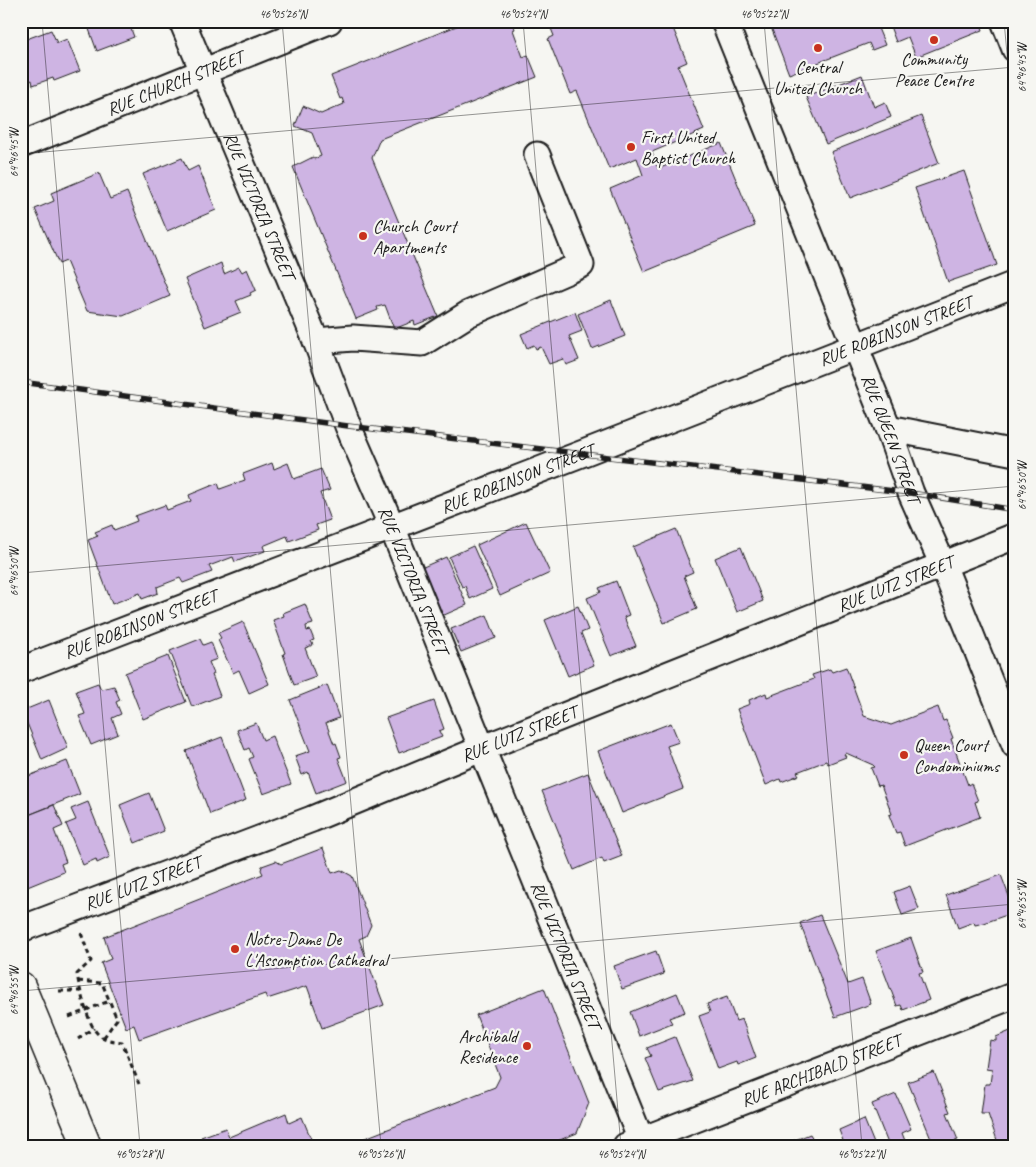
<svg xmlns="http://www.w3.org/2000/svg" width="1036" height="1167" viewBox="0 0 1036 1167" font-family="Caveat,sans-serif">
<rect width="100%" height="100%" fill="#f6f6f2"/>
<filter id="ink" filterUnits="userSpaceOnUse"><feTurbulence type="fractalNoise" baseFrequency=".02" numOctaves="2"/><feDisplacementMap in="SourceGraphic" scale="10" xChannelSelector="R" yChannelSelector="G"/><feConvolveMatrix kernelMatrix="1 2 1 2 8 2 1 2 1" color-interpolation-filters="sRGB"/></filter>
<g filter="url(#ink)">
<g fill="#ceb4e3" stroke="#1c1c1c">
<path d="M 86,21 L 128,21 L 134,37 L 97,51 Z"/>
<path d="M 469,21 L 512,21 L 515,29 L 513,30 L 523,57 L 528,55 L 537,77 L 380,139 L 372,158 L 438,316 L 415,325 L 414,321 L 394,329 L 385,305 L 377,307 L 378,310 L 356,319 L 293,167 L 313,157 L 314,159 L 321,156 L 312,133 L 295,126 L 303,106 L 321,114 L 344,104 L 342,98 L 340,99 L 331,76 Z"/>
<path d="M 548,21 L 670,21 L 687,62 L 678,66 L 704,130 L 652,152 L 658,169 L 721,143 L 755,226 L 644,272 L 610,189 L 643,175 L 637,158 L 609,169 L 577,91 L 570,94 L 548,39 L 554,36 Z"/>
<path d="M 755,21 L 875,21 L 885,45 L 872,50 L 869,43 L 789,74 L 769,22 L 757,27 Z"/>
<path d="M 888,21 L 980,21 L 983,30 L 916,57 L 908,37 L 896,42 Z"/>
<path d="M 51,30 L 57,43 L 67,39 L 80,71 L 54,81 L 53,78 L 33,85 L 32,80 L 22,84 L 21,41 Z"/>
<path d="M 862,75 L 874,107 L 885,102 L 891,117 L 826,144 L 806,97 Z"/>
<path d="M 921,116 L 939,163 L 850,198 L 831,152 Z"/>
<path d="M 182,158 L 188,171 L 198,166 L 216,210 L 167,231 L 143,174 Z"/>
<path d="M 964,171 L 997,265 L 948,282 L 915,188 Z"/>
<path d="M 99,173 L 110,199 L 127,192 L 170,296 L 123,316 L 87,311 L 66,261 L 59,264 L 35,209 L 54,201 L 51,193 Z"/>
<path d="M 221,263 L 224,274 L 239,267 L 242,272 L 247,269 L 256,290 L 250,293 L 251,295 L 236,301 L 241,312 L 205,327 L 185,279 Z"/>
<path d="M 611,300 L 625,336 L 592,349 L 578,314 Z"/>
<path d="M 575,312 L 582,331 L 569,336 L 579,360 L 566,365 L 563,359 L 549,364 L 541,347 L 536,349 L 534,345 L 527,348 L 521,334 Z"/>
<path d="M 272,463 L 274,469 L 288,463 L 294,479 L 321,469 L 330,490 L 320,493 L 330,520 L 316,525 L 318,530 L 289,541 L 287,536 L 263,546 L 265,551 L 235,562 L 233,557 L 209,566 L 212,572 L 183,583 L 180,578 L 157,587 L 158,593 L 142,599 L 140,593 L 112,604 L 88,540 L 98,536 L 95,532 L 112,525 L 114,530 L 137,521 L 135,516 L 165,505 L 167,510 L 191,501 L 189,495 L 218,483 L 220,489 L 245,480 L 243,474 Z"/>
<path d="M 526,522 L 550,573 L 500,596 L 477,545 Z"/>
<path d="M 676,529 L 693,572 L 684,576 L 697,609 L 664,623 L 633,547 Z"/>
<path d="M 473,546 L 492,589 L 470,599 L 465,586 L 462,587 L 449,557 Z"/>
<path d="M 741,547 L 763,601 L 737,612 L 715,558 Z"/>
<path d="M 446,557 L 467,605 L 442,616 L 421,568 Z"/>
<path d="M 616,581 L 629,615 L 624,617 L 636,646 L 611,656 L 587,598 L 601,592 L 599,588 Z"/>
<path d="M 305,604 L 313,624 L 306,626 L 307,631 L 310,630 L 314,640 L 311,641 L 313,645 L 305,648 L 316,677 L 294,685 L 283,654 L 285,653 L 273,620 L 284,616 L 283,613 Z"/>
<path d="M 578,606 L 588,630 L 581,633 L 594,665 L 568,676 L 545,620 Z"/>
<path d="M 487,615 L 496,638 L 461,652 L 451,629 Z"/>
<path d="M 243,622 L 269,684 L 249,693 L 239,670 L 233,673 L 218,640 L 221,638 L 218,633 Z"/>
<path d="M 200,639 L 203,645 L 211,642 L 217,659 L 209,662 L 214,674 L 212,675 L 220,696 L 192,707 L 170,651 Z"/>
<path d="M 168,656 L 186,702 L 143,719 L 125,673 Z"/>
<path d="M 846,667 L 864,716 L 891,725 L 938,707 L 943,721 L 946,720 L 953,738 L 951,739 L 968,785 L 971,783 L 978,801 L 975,802 L 980,817 L 905,846 L 900,832 L 896,833 L 889,815 L 892,814 L 881,785 L 878,786 L 871,768 L 875,767 L 873,765 L 846,753 L 844,754 L 846,757 L 828,764 L 826,761 L 797,772 L 799,775 L 781,782 L 780,779 L 766,785 L 737,709 L 750,704 L 749,700 L 766,693 L 767,697 L 814,679 L 812,675 L 830,669 L 832,672 Z"/>
<path d="M 98,683 L 101,689 L 114,686 L 120,700 L 116,702 L 121,714 L 112,718 L 118,734 L 91,745 L 79,716 L 85,714 L 76,691 Z"/>
<path d="M 327,685 L 339,718 L 326,723 L 334,744 L 336,743 L 341,757 L 338,758 L 347,781 L 316,793 L 308,772 L 302,775 L 295,756 L 310,751 L 290,700 Z"/>
<path d="M 49,700 L 68,748 L 42,760 L 22,711 Z"/>
<path d="M 434,701 L 444,729 L 439,731 L 442,737 L 399,753 L 386,718 Z"/>
<path d="M 256,723 L 263,740 L 272,736 L 291,784 L 263,794 L 249,759 L 253,757 L 249,748 L 245,750 L 237,730 Z"/>
<path d="M 671,723 L 679,742 L 667,746 L 683,789 L 622,813 L 598,751 Z"/>
<path d="M 222,737 L 246,800 L 210,814 L 186,751 Z"/>
<path d="M 67,761 L 80,794 L 21,818 L 21,790 L 25,789 L 21,779 Z"/>
<path d="M 588,773 L 622,856 L 604,863 L 602,858 L 574,870 L 542,791 Z"/>
<path d="M 149,793 L 164,831 L 135,843 L 120,805 Z"/>
<path d="M 88,802 L 110,857 L 97,863 L 96,859 L 83,865 L 66,824 L 76,820 L 71,809 Z"/>
<path d="M 54,805 L 63,826 L 54,830 L 66,862 L 61,864 L 64,872 L 25,888 L 21,880 L 21,818 Z"/>
<path d="M 323,848 L 332,873 L 341,870 L 352,876 L 371,925 L 366,936 L 359,939 L 384,1005 L 322,1028 L 307,986 L 267,999 L 265,994 L 139,1039 L 134,1025 L 126,1028 L 101,963 L 111,959 L 104,937 L 263,874 L 261,870 L 262,866 L 276,861 L 281,864 Z"/>
<path d="M 1001,875 L 1015,912 L 984,923 L 975,925 L 974,922 L 958,928 L 946,895 Z"/>
<path d="M 910,886 L 919,909 L 902,915 L 894,892 Z"/>
<path d="M 820,915 L 848,984 L 862,979 L 871,1004 L 835,1017 L 800,923 Z"/>
<path d="M 911,938 L 923,972 L 919,973 L 929,1000 L 903,1010 L 901,1005 L 897,1006 L 876,951 Z"/>
<path d="M 656,951 L 664,974 L 622,989 L 614,966 Z"/>
<path d="M 544,988 L 589,1103 L 577,1133 L 545,1146 L 363,1146 L 360,1140 L 495,1087 L 500,1077 L 476,1015 Z"/>
<path d="M 677,993 L 685,1012 L 669,1018 L 672,1023 L 639,1036 L 630,1012 Z"/>
<path d="M 727,997 L 736,1021 L 742,1019 L 756,1058 L 738,1065 L 737,1062 L 718,1069 L 699,1016 L 710,1012 L 707,1004 Z"/>
<path d="M 1015,1029 L 1015,1146 L 999,1146 L 988,1114 L 981,1114 L 985,1084 L 990,1084 L 992,1069 L 986,1068 L 990,1040 L 996,1041 L 996,1037 Z"/>
<path d="M 675,1037 L 693,1081 L 659,1092 L 645,1058 L 651,1056 L 647,1048 Z"/>
<path d="M 934,1072 L 950,1112 L 947,1113 L 958,1140 L 952,1142 L 952,1146 L 933,1146 L 933,1143 L 908,1082 Z"/>
<path d="M 896,1094 L 911,1129 L 902,1133 L 907,1146 L 889,1146 L 872,1104 Z"/>
<path d="M 286,1113 L 289,1123 L 302,1117 L 314,1146 L 204,1146 L 201,1137 L 226,1128 L 229,1137 Z"/>
<path d="M 864,1119 L 875,1146 L 845,1146 L 839,1130 Z"/>
<path d="M 810,1134 L 817,1146 L 786,1146 L 785,1144 Z"/>
</g>
<g fill="none" stroke-linecap="round" stroke-linejoin="round">
<defs>
<g id="minor">
<path id="s1" d="M 182,21 L 316,341 L 348,426 L 392,527 L 641,1140"/>
<path id="s2" d="M 724,21 L 888,428 L 911,493 L 943,565 L 1015,745"/>
<path d="M 1004,21 L 1015,49"/>
<path id="s3" d="M 21,145 L 329,21"/>
<path d="M 316,341 L 353,338 L 422,343 L 468,314 L 581,265 L 537,155"/>
<path d="M 888,428 L 1015,453"/>
<path id="s4" d="M 21,670 L 581,454 L 1015,284"/>
<path id="s5" d="M 21,929 L 312,819 L 481,749 L 1015,536"/>
<path id="s6" d="M 626,1146 L 1015,995"/>
</g>
<path id="major" d="M 21,986 L 87,1146"/>
</defs>
<use href="#minor" stroke="#1c1c1c" stroke-width="29"/>
<use href="#major" stroke="#1c1c1c" stroke-width="31"/>
<g stroke="#1c1c1c" stroke-width="3" stroke-dasharray="5 4" stroke-linecap="butt">
<path d="M 81,933 L 91,961 L 77,974 C 79,987 88,1024 97,1033 C 103,1040 114,1041 122,1042 L 139,1084"/>
<path d="M 78,981 L 102,983 L 117,1019 L 104,1037"/>
<path d="M 59,991 L 80,991"/>
<path d="M 69,1017 L 109,1001"/>
<path d="M 78,1039 L 94,1028"/>
</g>
<use href="#minor" stroke="#f6f6f2" stroke-width="25"/>
<use href="#major" stroke="#f6f6f2" stroke-width="28"/>
<defs>
<path id="rail" d="M 21,382 L 348,426 L 911,493 L 1015,510"/>
</defs>
<use href="#rail" stroke="#1c1c1c" stroke-width="5.5"/>
<use href="#rail" stroke="#f6f6f2" stroke-width="4" stroke-dasharray="11" stroke-linecap="butt"/>
</g>
</g>
<path fill="none" stroke="#1c1c1c" stroke-width="1" stroke-opacity="0.45" d="M 42,21 L 140,1146M 282,21 L 381,1146M 523,21 L 621,1146M 764,21 L 862,1146M 1004,21 L 1015,141M 21,154 L 1015,67M 21,573 L 1015,486M 21,991 L 1015,904"/>
<g fill="#c8321e" stroke="#f6f6f2" stroke-width="2">
<circle cx="934" cy="40" r="5"/>
<circle cx="818" cy="48" r="5"/>
<circle cx="631" cy="147" r="5"/>
<circle cx="363" cy="236" r="5"/>
<circle cx="904" cy="755" r="5"/>
<circle cx="235" cy="949" r="5"/>
<circle cx="527" cy="1046" r="5"/>
</g>
<g text-anchor="middle" stroke-width="4.5" stroke-linejoin="round" paint-order="stroke">
<g font-size="18" fill="#1c1c1c" stroke="#f6f6f2" text-anchor="start">
<text x="934" y="65" text-anchor="middle">Community<tspan x="934" dy="21">Peace Centre</tspan></text>
<text x="818" y="73" text-anchor="middle">Central<tspan x="818" dy="21">United Church</tspan></text>
<text x="641" y="143">First United<tspan x="641" dy="21">Baptist Church</tspan></text>
<text x="373" y="232">Church Court<tspan x="373" dy="21">Apartments</tspan></text>
<text x="914" y="751">Queen Court<tspan x="914" dy="21">Condominiums</tspan></text>
<text x="245" y="945">Notre-Dame De<tspan x="245" dy="21">L'Assomption Cathedral</tspan></text>
<text x="517" y="1042" text-anchor="end">Archibald<tspan x="517" dy="21">Residence</tspan></text>
</g>
<g font-size="18" fill="#1c1c1c" stroke="#f6f6f2">
<text dy="6" stroke="none"><textPath href="#s3" startOffset="166">RUE CHURCH STREET</textPath></text>
<text dy="6" stroke="none"><textPath href="#s1" startOffset="200">RUE VICTORIA STREET</textPath></text>
<text dy="6" stroke="none"><textPath href="#s4" startOffset="938">RUE ROBINSON STREET</textPath></text>
<text dy="6" stroke="none"><textPath href="#s2" startOffset="450">RUE QUEEN STREET</textPath></text>
<text dy="6" stroke="none"><textPath href="#s4" startOffset="532">RUE ROBINSON STREET</textPath></text>
<text dy="6" stroke="none"><textPath href="#s1" startOffset="605">RUE VICTORIA STREET</textPath></text>
<text dy="6" stroke="none"><textPath href="#s5" startOffset="940">RUE LUTZ STREET</textPath></text>
<text dy="6" stroke="none"><textPath href="#s4" startOffset="128">RUE ROBINSON STREET</textPath></text>
<text dy="6" stroke="none"><textPath href="#s5" startOffset="535">RUE LUTZ STREET</textPath></text>
<text dy="6" stroke="none"><textPath href="#s5" startOffset="130">RUE LUTZ STREET</textPath></text>
<text dy="6" stroke="none"><textPath href="#s1" startOffset="1010">RUE VICTORIA STREET</textPath></text>
<text dy="6" stroke="none"><textPath href="#s6" startOffset="209">RUE ARCHIBALD STREET</textPath></text>
</g>
</g>
<rect width="1036" height="1167" fill="none" stroke="#f6f6f2" stroke-width="55"/>
<rect x="28" y="28" width="980" height="1112" fill="none" stroke="#1c1c1c" stroke-width="2"/>
<g font-size="12" text-anchor="middle" fill="#1c1c1c">
<text x="283" y="18">46°05'26"N</text>
<text x="523" y="18">46°05'24"N</text>
<text x="764" y="18">46°05'22"N</text>
<text transform="translate(1022 68) rotate(-90)" y="4">64°46'45"W</text>
<text transform="translate(14 153) rotate(-90)" y="4">64°46'45"W</text>
<text transform="translate(1022 486) rotate(-90)" y="4">64°46'50"W</text>
<text transform="translate(14 572) rotate(-90)" y="4">64°46'50"W</text>
<text transform="translate(1022 905) rotate(-90)" y="4">64°46'55"W</text>
<text transform="translate(14 991) rotate(-90)" y="4">64°46'55"W</text>
<text x="139" y="1158">46°05'28"N</text>
<text x="380" y="1158">46°05'26"N</text>
<text x="621" y="1158">46°05'24"N</text>
<text x="861" y="1158">46°05'22"N</text>
</g>
</svg>
